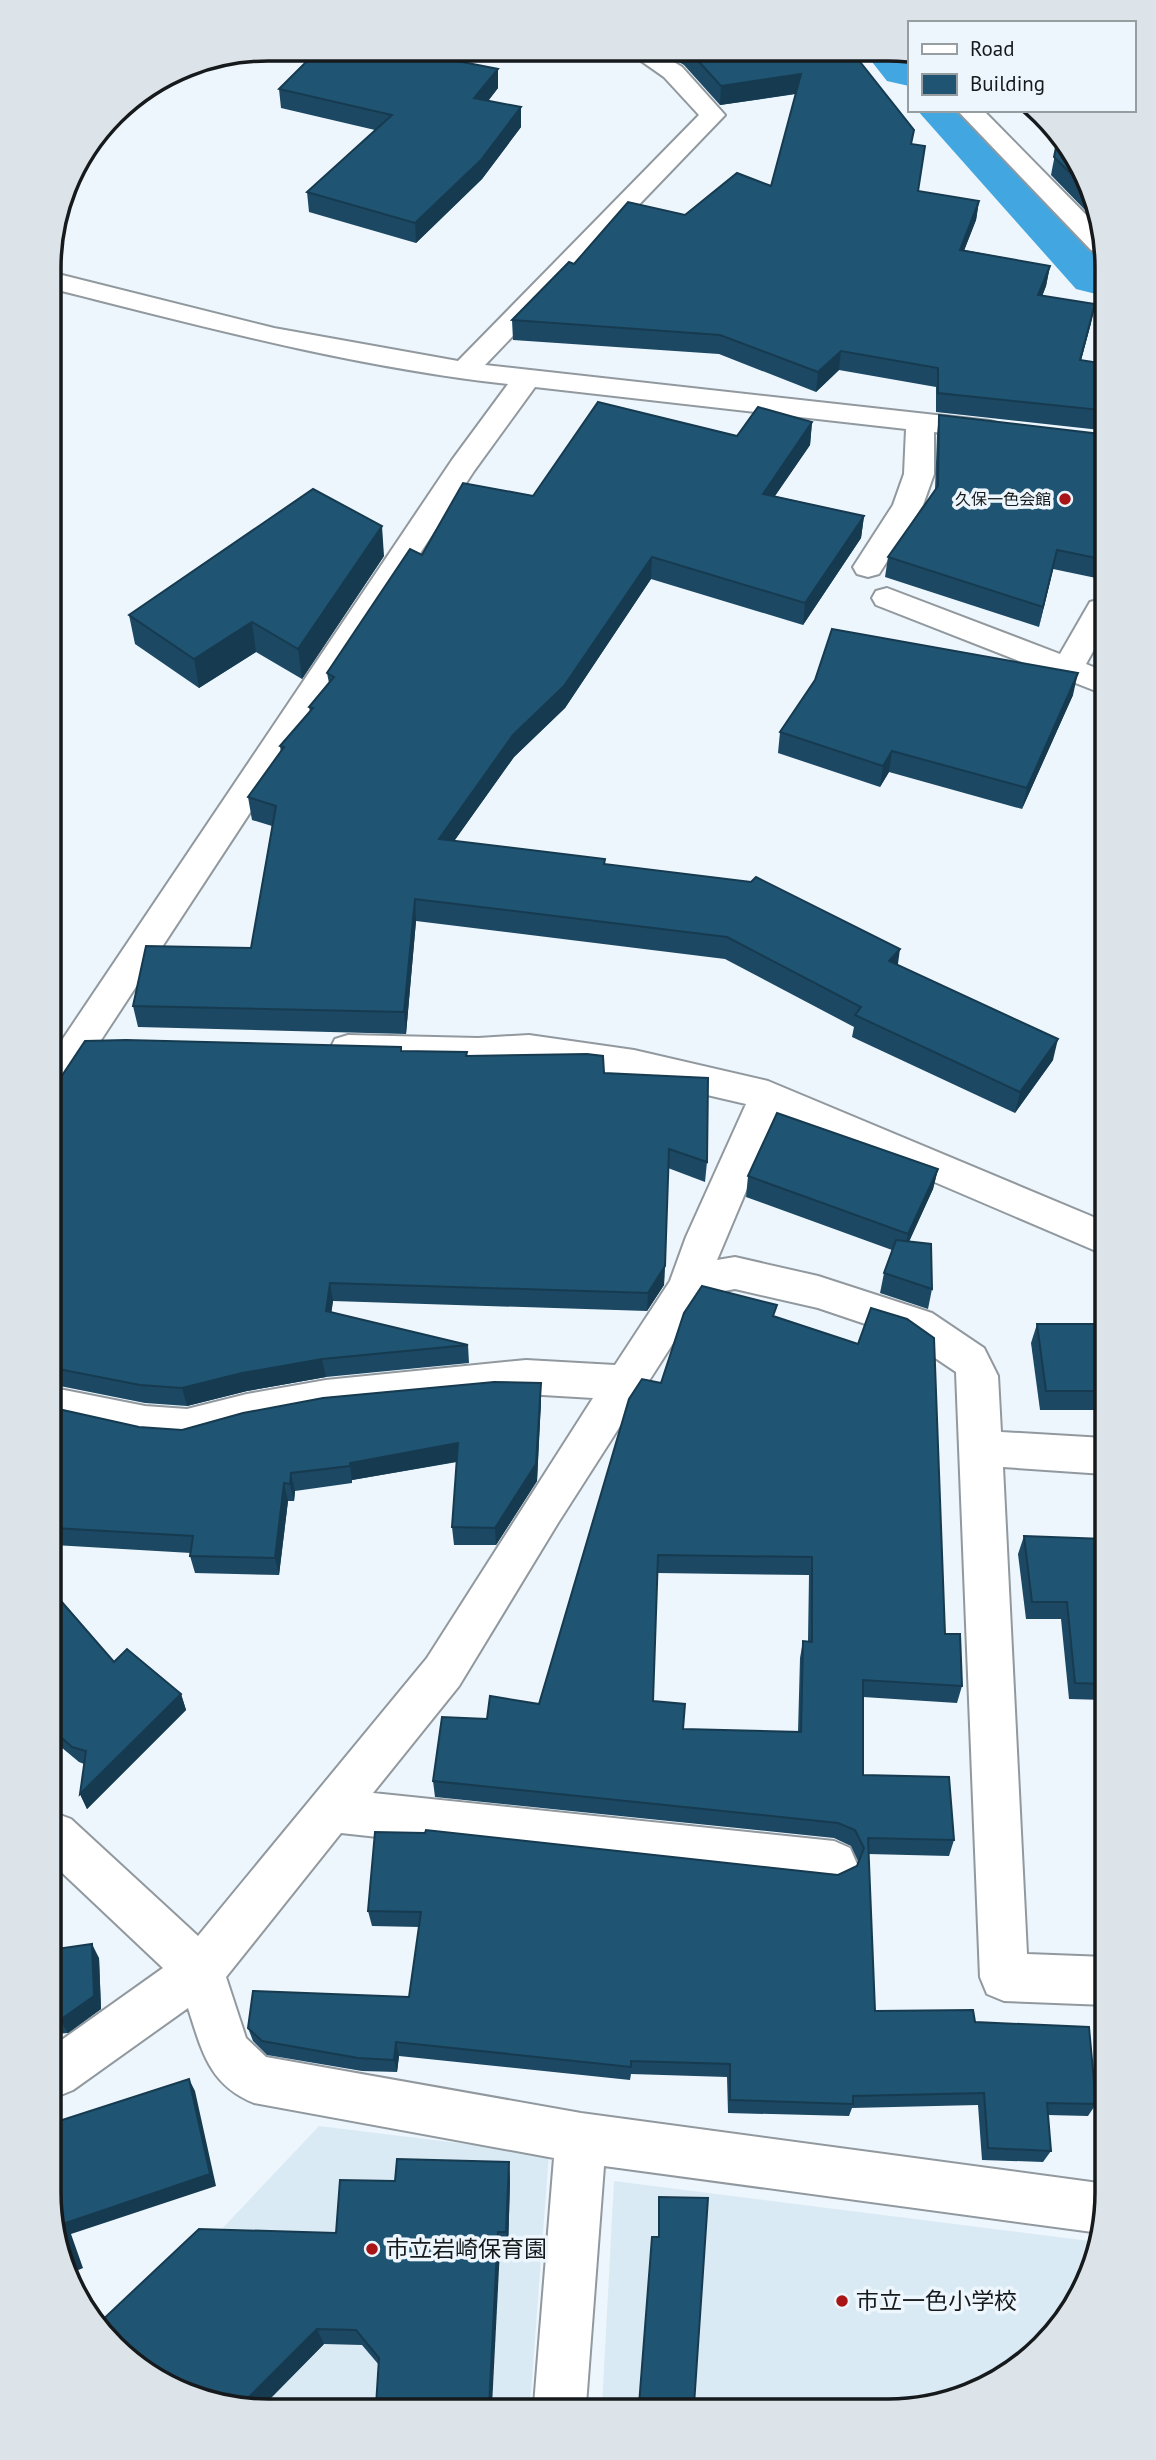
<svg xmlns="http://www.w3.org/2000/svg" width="1156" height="2460" viewBox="0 0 1156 2460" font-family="'PT Sans','Noto Sans JP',sans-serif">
<rect width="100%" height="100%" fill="#edf6fc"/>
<g fill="#daeaf5">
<path d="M 319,2126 L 549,2154 L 530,2405 L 226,2407 L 123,2356 L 113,2344 Z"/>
<path d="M 614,2181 L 1098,2242 L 1090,2275 L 1062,2326 L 1009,2374 L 945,2403 L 602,2405 Z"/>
</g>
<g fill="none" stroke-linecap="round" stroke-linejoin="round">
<g fill="#42a7e0" fill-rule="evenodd">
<path d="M 865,53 L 909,53 L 909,86 L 887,81 Z"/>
<path d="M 917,110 L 983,110 L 1100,234 L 1100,295 L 1076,289 Z"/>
</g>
<defs>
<g id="street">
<path d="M 627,51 L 656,51 L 682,67 L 725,115 L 485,365 L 990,421 L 1000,424 L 1004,430 L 1000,436 L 990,439 L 934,432 L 934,474 L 923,505 L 879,574 L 868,577 L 857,574 L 853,567 L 893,505 L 904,474 L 906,429 L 535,387 L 474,471 L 65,1095 L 52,1099 L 52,1055 L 452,460 L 508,384 C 353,367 201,326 50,288 L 50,272 L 274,328 L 458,361 L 699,115 L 664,77 Z"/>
<path d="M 957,110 L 983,110 L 1099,228 L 1100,252 L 1091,250 Z"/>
<path d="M 887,588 L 1060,654 L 1090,602 L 1101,599 L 1101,637 L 1086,664 L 1101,670 L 1101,693 L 876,605 L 872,598 L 876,591 Z"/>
<path d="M 348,1035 L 478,1038 L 529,1035 L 634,1050 L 768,1081 L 1103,1221 L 1103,1254 L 778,1115 L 717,1260 L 735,1257 L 818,1276 L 932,1313 L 984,1348 L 998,1376 L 1001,1432 L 1104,1438 L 1104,1474 L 1003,1467 L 1027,1954 L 1106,1957 L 1106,2005 L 1004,2001 L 987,1994 L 980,1977 L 956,1372 L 904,1337 L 818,1308 L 735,1289 L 713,1293 L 702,1298 L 558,1523 L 459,1686 L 373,1793 L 834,1841 L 850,1848 L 857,1864 L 850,1880 L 834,1887 L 341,1833 L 226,1977 L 246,2038 L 266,2057 L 581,2113 L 1106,2184 L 1106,2207 L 1100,2233 L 604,2166 L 586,2405 L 534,2405 L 554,2158 L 254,2103 C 209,2085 202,2051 188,2008 L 73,2090 L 56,2097 L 56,2044 L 163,1968 L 55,1866 L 55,1813 L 71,1819 L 198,1936 L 427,1658 L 593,1398 L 526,1394 L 326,1414 L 247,1428 L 187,1445 L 145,1442 L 54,1422 L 54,1388 L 145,1406 L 187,1409 L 247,1394 L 326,1380 L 526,1360 L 615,1365 L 670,1281 L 686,1237 L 746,1104 L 634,1078 L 529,1063 L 478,1066 L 348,1063 L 335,1059 L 330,1049 L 335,1039 Z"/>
</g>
</defs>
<use href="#street" stroke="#91999f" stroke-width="4"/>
<use href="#street" fill="#fff" fill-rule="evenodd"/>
</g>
<g fill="#1c4863" fill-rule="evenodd">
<path d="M 323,51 L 498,69 L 498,88 L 488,101 L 521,107 L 521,127 L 482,179 L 416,243 L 309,212 L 307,192 L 375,130 L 281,108 L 279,89 Z"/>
<path d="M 665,51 L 853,53 L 912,144 L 919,191 L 979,201 L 976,220 L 964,250 L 1050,266 L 1046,286 L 1042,296 L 1091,323 L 1081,360 L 1100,363 L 1100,430 L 936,412 L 936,387 L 839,370 L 816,392 L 719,354 L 513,340 L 512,320 L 574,264 L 685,215 L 771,186 L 796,94 L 720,105 L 684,65 L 665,54 Z"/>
<path d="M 1059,133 L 1070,147 L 1099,211 L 1099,214 L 1085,210 L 1051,175 Z"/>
<path d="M 939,415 L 1100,434 L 1101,571 L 1099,571 L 1096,578 L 1053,569 L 1039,627 L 885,577 L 888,557 L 935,490 L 937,435 Z"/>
<path d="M 812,422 L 810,445 L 775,496 L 864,516 L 861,538 L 803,625 L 651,579 L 565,708 L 514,757 L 454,841 L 605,864 L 898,965 L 1053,1060 L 1015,1113 L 852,1037 L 854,1027 L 725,959 L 416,921 L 406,1034 L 138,1027 L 133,1006 L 251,948 L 272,826 L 252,820 L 248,797 L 281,753 L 280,746 L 310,712 L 309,707 L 329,683 L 327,673 L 422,555 L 533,496 L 737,436 Z"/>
<path d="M 384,556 L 302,679 L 256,652 L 199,688 L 135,644 L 129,615 Z"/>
<path d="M 1073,695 L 1022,809 L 889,772 L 880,787 L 778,753 L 780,732 Z"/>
<path d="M 402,1051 L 467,1056 L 604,1073 L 707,1162 L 705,1182 L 668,1168 L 664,1285 L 647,1311 L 333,1301 L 331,1313 L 468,1345 L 469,1363 L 326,1377 L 247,1391 L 187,1406 L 145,1403 L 55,1385 L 54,1386 L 52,1079 Z"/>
<path d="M 938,1169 L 933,1189 L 909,1242 L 932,1289 L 928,1309 L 880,1293 L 884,1273 L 892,1250 L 746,1197 L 748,1176 Z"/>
<path d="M 775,1316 L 945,1634 L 962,1686 L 957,1703 L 863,1697 L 863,1775 L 954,1840 L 949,1856 L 868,1854 L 875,2011 L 975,2022 L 1096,2104 L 1088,2116 L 1048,2115 L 1051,2151 L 1043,2162 L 982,2160 L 978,2105 L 852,2108 L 849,2116 L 728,2113 L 727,2077 L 631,2074 L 630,2080 L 399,2056 L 397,2072 L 362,2071 L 267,2055 L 253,2041 L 248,2028 L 409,1997 L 419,1927 L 372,1926 L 368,1911 L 838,1875 L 857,1866 L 858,1861 L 851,1846 L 834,1838 L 435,1797 L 433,1781 L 487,1719 L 539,1704 L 661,1383 ZM 657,1573 L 809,1575 L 808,1641 L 803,1641 L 800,1658 L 798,1732 L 683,1729 L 653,1701 Z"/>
<path d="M 1037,1324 L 1103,1334 L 1104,1410 L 1040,1410 L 1031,1343 Z"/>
<path d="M 541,1401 L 537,1481 L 496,1545 L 454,1545 L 452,1527 L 457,1462 L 352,1480 L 352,1483 L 295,1491 L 294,1501 L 288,1501 L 279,1575 L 195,1573 L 190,1556 L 191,1553 L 54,1545 L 54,1408 L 139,1427 L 182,1430 Z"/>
<path d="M 1024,1536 L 1104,1539 L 1105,1700 L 1069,1699 L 1061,1619 L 1026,1619 L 1018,1554 Z"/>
<path d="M 54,1593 L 114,1662 L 181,1694 L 186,1710 L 87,1809 L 80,1794 L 84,1764 L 79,1762 L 55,1742 Z"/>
<path d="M 56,1949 L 99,1958 L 101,2009 L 68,2033 L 56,2034 Z"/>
<path d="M 509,2162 L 510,2181 L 508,2250 L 500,2249 L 379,2365 L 362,2345 L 324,2344 L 262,2407 L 336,2233 L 395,2181 Z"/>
<path d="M 659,2197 L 694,2405 L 658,2237 L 658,2208 Z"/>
</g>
<g fill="#163b50">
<path d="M 498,69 L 498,88 L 475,118 L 474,98 Z"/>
<path d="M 801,74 L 800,93 L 720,105 L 721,86 Z"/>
<path d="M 521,107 L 521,127 L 482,179 L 416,243 L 415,223 Z"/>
<path d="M 979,201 L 976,220 L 957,269 L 960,250 Z"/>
<path d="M 1050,266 L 1046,286 L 1035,315 L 1038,295 Z"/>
<path d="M 1095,304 L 1091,323 L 1076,379 L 1080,360 Z"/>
<path d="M 841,351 L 839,370 L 816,392 L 818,372 Z"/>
<path d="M 812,422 L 810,445 L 761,516 L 763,494 Z"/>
<path d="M 864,516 L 861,538 L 803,625 L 805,603 Z"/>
<path d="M 382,526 L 384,556 L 302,679 L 298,649 Z"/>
<path d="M 1057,550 L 1053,569 L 1039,627 L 1043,607 Z"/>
<path d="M 652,557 L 651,579 L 565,708 L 514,757 L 440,861 L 439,839 L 513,735 Z"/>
<path d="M 252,622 L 256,652 L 199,688 L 194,659 Z"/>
<path d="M 1078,673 L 1073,695 L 1022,809 L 1027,788 Z"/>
<path d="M 892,751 L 889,772 L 880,787 L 883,766 Z"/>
<path d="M 415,899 L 416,921 L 406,1034 L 404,1012 Z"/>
<path d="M 900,949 L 897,971 L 889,961 Z"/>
<path d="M 1058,1039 L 1053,1060 L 1015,1113 L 1020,1092 Z"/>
<path d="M 938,1169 L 933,1189 L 903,1254 L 908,1234 Z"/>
<path d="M 665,1266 L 664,1285 L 647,1311 L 648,1293 Z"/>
<path d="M 330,1283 L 333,1301 L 329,1330 L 326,1311 Z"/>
<path d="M 322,1359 L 326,1377 L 247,1391 L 187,1406 L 182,1388 L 242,1373 Z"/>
<path d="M 541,1383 L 541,1401 L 537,1481 L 496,1545 L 495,1528 Z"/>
<path d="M 458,1443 L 460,1461 L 352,1480 L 352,1483 L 350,1463 Z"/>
<path d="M 291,1473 L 295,1491 L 294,1501 L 290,1484 Z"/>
<path d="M 284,1483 L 288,1501 L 279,1575 L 275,1558 Z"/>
<path d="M 181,1694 L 186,1710 L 87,1809 L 80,1794 Z"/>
<path d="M 55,1881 L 59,1888 L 55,1905 Z"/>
<path d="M 92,1944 L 99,1958 L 101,2009 L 68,2033 L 60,2020 Z"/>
<path d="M 396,2042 L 399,2056 L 397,2072 L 394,2060 Z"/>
<path d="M 189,2079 L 195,2091 L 216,2186 L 71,2234 L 83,2268 L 67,2275 L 63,2263 L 63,2224 Z"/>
<path d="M 509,2162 L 510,2181 L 508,2250 L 506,2232 Z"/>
<path d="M 498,2232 L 500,2249 L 492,2406 L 489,2406 Z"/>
<path d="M 317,2329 L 324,2344 L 262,2407 L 239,2407 Z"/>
</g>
<g fill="#205473" stroke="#163b50" stroke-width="2" fill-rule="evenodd">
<path d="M 325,49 L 401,50 L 498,69 L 474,98 L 521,107 L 481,160 L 415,223 L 307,192 L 392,115 L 279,89 L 318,50 L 323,51 Z"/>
<path d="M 690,52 L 853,53 L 914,130 L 911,144 L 925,146 L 918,191 L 979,201 L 960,250 L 1050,266 L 1038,295 L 1095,304 L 1080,360 L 1100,363 L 1100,410 L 938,393 L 938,368 L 841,351 L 818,372 L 720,335 L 512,320 L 569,262 L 574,264 L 628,202 L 685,215 L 737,173 L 771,186 L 801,74 L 721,86 Z"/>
<path d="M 1059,133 L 1070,147 L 1091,193 L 1089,192 L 1054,157 Z"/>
<path d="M 598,402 L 737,436 L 758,407 L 812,422 L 763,494 L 864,516 L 805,603 L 652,557 L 564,686 L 513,735 L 439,839 L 605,859 L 604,864 L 751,882 L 756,877 L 900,949 L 889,961 L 1058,1039 L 1020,1092 L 855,1015 L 861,1007 L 727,937 L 415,899 L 404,1012 L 133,1006 L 146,946 L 251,948 L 276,806 L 248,797 L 284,747 L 280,746 L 313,708 L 309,707 L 334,677 L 327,673 L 410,549 L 422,555 L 463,483 L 533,496 Z"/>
<path d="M 939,415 L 1100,434 L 1101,559 L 1057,550 L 1043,607 L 888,557 L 938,486 Z"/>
<path d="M 313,489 L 382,526 L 298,649 L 252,622 L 194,659 L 129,615 Z"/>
<path d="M 832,629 L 1078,673 L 1027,788 L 892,751 L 883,766 L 780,732 L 815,680 Z"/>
<path d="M 126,1040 L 401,1047 L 401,1051 L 467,1052 L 466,1056 L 587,1054 L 603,1056 L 604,1073 L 708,1078 L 707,1162 L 669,1149 L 665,1266 L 648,1293 L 330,1283 L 326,1311 L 468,1345 L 322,1359 L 242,1373 L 182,1388 L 140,1385 L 53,1368 L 52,1079 L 61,1077 L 85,1041 Z"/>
<path d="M 777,1113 L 938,1169 L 908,1234 L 748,1176 Z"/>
<path d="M 896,1240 L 931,1244 L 932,1289 L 884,1273 Z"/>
<path d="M 702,1286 L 777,1305 L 773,1316 L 858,1344 L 871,1308 L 907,1319 L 934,1338 L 945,1634 L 960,1634 L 962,1686 L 863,1680 L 863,1775 L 949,1777 L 954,1840 L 868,1838 L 875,2011 L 973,2010 L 975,2022 L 1089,2027 L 1096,2104 L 1047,2103 L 1051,2151 L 988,2148 L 984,2093 L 853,2096 L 853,2104 L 730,2100 L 730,2064 L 631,2061 L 631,2067 L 396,2042 L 394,2060 L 358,2058 L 262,2041 L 248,2028 L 253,1991 L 409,1997 L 421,1912 L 368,1911 L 375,1832 L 425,1833 L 426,1830 L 838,1875 L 857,1866 L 864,1848 L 855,1830 L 838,1823 L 433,1781 L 442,1717 L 487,1719 L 490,1696 L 539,1704 L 629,1399 L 642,1379 L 661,1383 L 684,1313 ZM 658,1555 L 812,1557 L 812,1642 L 803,1641 L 801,1732 L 683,1729 L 685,1704 L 653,1701 Z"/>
<path d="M 1037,1324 L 1097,1324 L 1099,1334 L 1103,1334 L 1104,1391 L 1046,1391 Z"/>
<path d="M 494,1382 L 541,1383 L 536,1464 L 495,1528 L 452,1527 L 458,1443 L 350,1463 L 350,1466 L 291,1473 L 290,1484 L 284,1483 L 275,1558 L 190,1556 L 193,1536 L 54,1528 L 54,1408 L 139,1427 L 182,1430 L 243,1413 L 323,1398 Z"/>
<path d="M 1024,1536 L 1104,1539 L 1105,1684 L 1075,1683 L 1067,1602 L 1032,1602 Z"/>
<path d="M 54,1593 L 114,1662 L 127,1649 L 181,1694 L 80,1794 L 86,1751 L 72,1747 L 55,1732 L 54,1624 L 59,1621 L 54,1621 Z"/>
<path d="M 92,1944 L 94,1996 L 60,2020 L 56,2020 L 56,1949 Z"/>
<path d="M 189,2079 L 210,2174 L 63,2224 L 74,2258 L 63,2263 L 57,2249 L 56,2122 Z"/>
<path d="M 397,2159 L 509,2162 L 506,2232 L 498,2232 L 489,2406 L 376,2406 L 379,2358 L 356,2330 L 317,2329 L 239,2407 L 226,2407 L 123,2356 L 97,2325 L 199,2229 L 336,2233 L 340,2180 L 395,2181 Z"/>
<path d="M 659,2197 L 708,2198 L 694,2405 L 639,2405 L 652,2237 L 659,2237 Z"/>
</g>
<g fill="#a91517" stroke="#edf6fc" stroke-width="2.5">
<circle cx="1065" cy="499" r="7"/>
<circle cx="372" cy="2249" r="7"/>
<circle cx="842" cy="2301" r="7"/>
</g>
<g text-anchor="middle" stroke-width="7" stroke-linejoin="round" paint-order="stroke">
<g font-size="16" fill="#161a1c" stroke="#edf6fc" text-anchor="end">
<text x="1051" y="505">久保一色会館</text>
</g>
<g font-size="23" fill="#161a1c" stroke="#edf6fc" text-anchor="start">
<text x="386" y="2257">市立岩崎保育園</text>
<text x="856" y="2309">市立一色小学校</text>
</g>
</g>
<path d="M0 0H1156V2460H0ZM268 61H888A207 207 0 0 1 1095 268V2192A207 207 0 0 1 888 2399H268A207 207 0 0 1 61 2192V268A207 207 0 0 1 268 61Z" fill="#dce4ea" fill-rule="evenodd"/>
<path fill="none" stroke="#161a1c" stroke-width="3.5" d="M268 61H888A207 207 0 0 1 1095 268V2192A207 207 0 0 1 888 2399H268A207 207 0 0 1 61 2192V268A207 207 0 0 1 268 61Z"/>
<rect x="908" y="21" width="228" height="91" fill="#edf6fc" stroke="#979ea2" stroke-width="2"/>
<rect x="922" y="44" width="35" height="10" fill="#ffffff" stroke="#979ea2" stroke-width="2"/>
<text x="970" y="56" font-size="21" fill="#161a1c">Road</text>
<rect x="922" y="74" width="35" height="21" fill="#205473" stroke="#979ea2" stroke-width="2"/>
<text x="970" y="91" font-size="21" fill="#161a1c">Building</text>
</svg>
